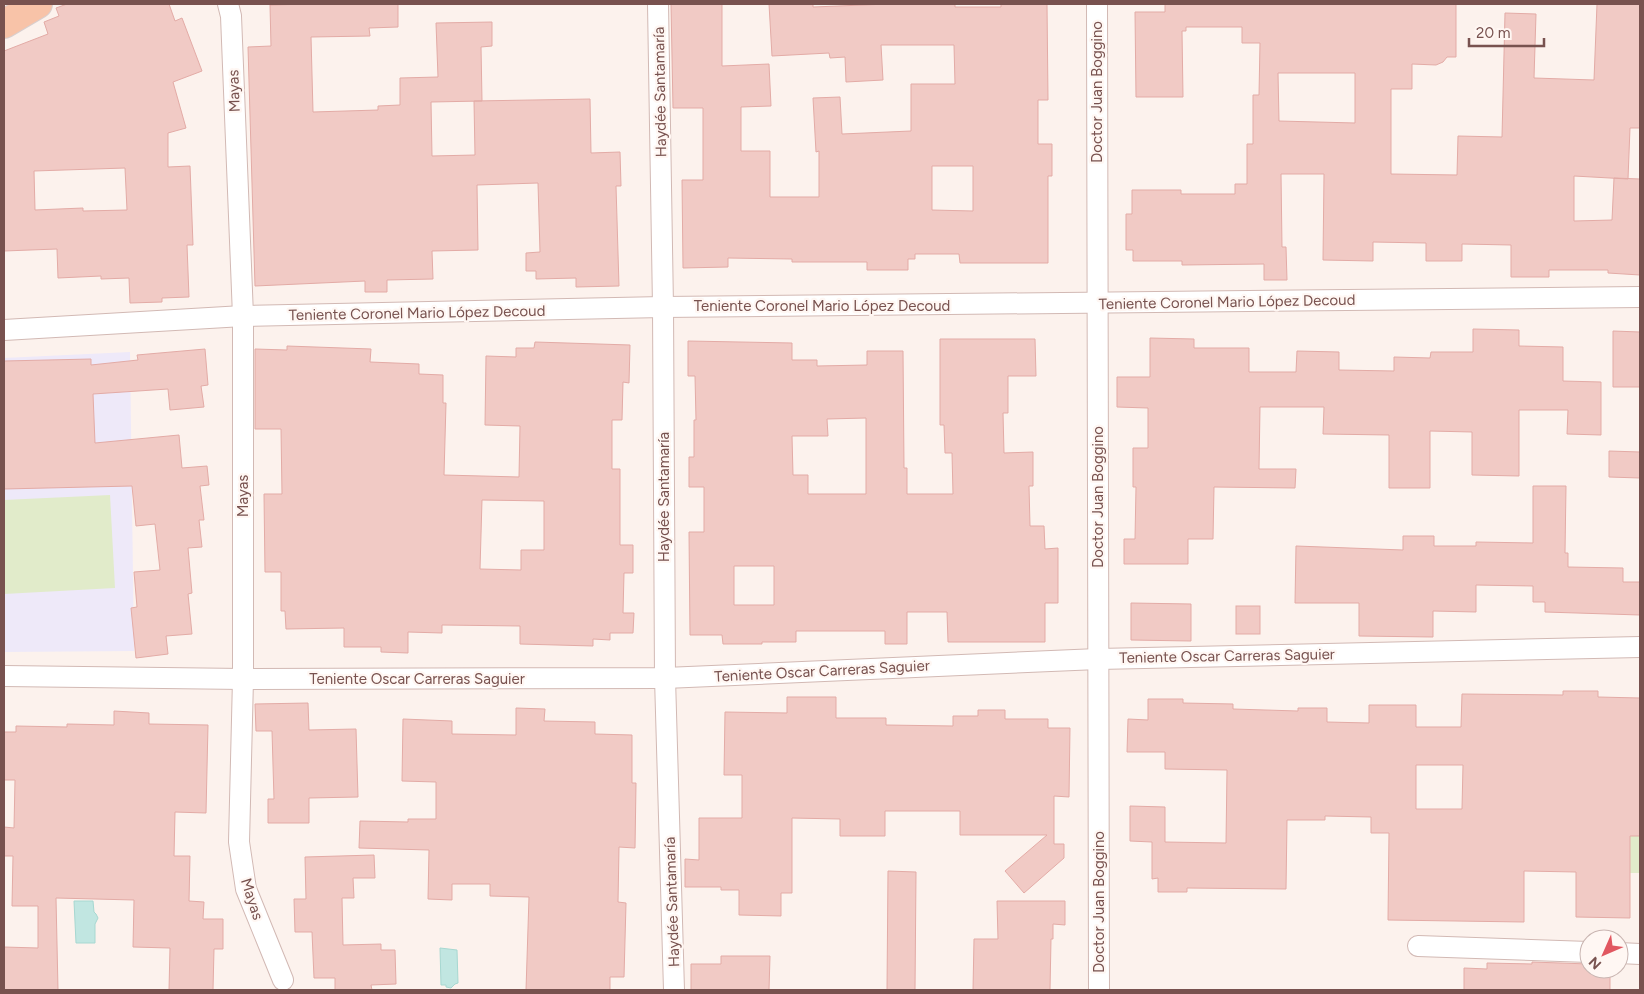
<svg xmlns="http://www.w3.org/2000/svg" width="1644" height="994" viewBox="0 0 1644 994" font-family="Figtree,sans-serif">
<rect width="100%" height="100%" fill="#fcf2ed"/>
<path fill="#eee9f9" d="M 130,352 L 134,651 L 4,652 L 4,358 Z"/>
<g fill="#e1ebca">
<path d="M 110,495 L 115,588 L 4,594 L 4,500 Z"/>
<rect x="1583" y="836" width="57" height="37"/>
</g>
<g fill="#c1e6e1" stroke="#a7d8d1">
<path d="M 74,901 L 93,901 L 94,912 L 96,914 L 98,918 L 95,924 L 95,943 L 76,943 Z"/>
<path d="M 440,948 L 457,950 L 458,983 L 455,984 L 451,988 L 446,987 L 446,985 L 441,985 Z"/>
</g>
<g fill="#f1cac5" stroke="#e3aba6" fill-rule="evenodd">
<path d="M 67,4 L 169,4 L 175,21 L 182,18 L 202,71 L 173,82 L 186,128 L 168,133 L 168,167 L 190,166 L 193,245 L 187,245 L 189,297 L 162,298 L 162,302 L 130,303 L 129,278 L 101,279 L 101,276 L 58,278 L 57,249 L 4,251 L 4,51 L 48,34 L 44,22 L 59,16 L 56,8 ZM 125,168 L 127,210 L 83,211 L 83,208 L 35,210 L 34,171 Z"/>
<path d="M 310,4 L 398,4 L 398,27 L 369,28 L 370,36 L 311,37 L 313,112 L 378,110 L 378,106 L 400,105 L 400,78 L 438,77 L 436,23 L 492,22 L 492,46 L 481,47 L 482,101 L 431,102 L 432,156 L 475,155 L 474,101 L 590,99 L 591,153 L 620,152 L 621,186 L 616,186 L 619,286 L 576,287 L 576,278 L 536,279 L 536,271 L 526,271 L 526,253 L 540,252 L 538,183 L 477,185 L 478,250 L 432,251 L 433,279 L 387,280 L 387,292 L 365,292 L 365,281 L 255,286 L 248,47 L 271,46 L 270,5 Z"/>
<path d="M 671,4 L 722,4 L 722,66 L 769,64 L 771,106 L 741,107 L 741,151 L 770,151 L 770,197 L 819,197 L 819,151 L 816,152 L 813,98 L 840,97 L 842,134 L 911,131 L 911,84 L 955,84 L 954,45 L 881,45 L 883,80 L 846,82 L 845,57 L 830,58 L 829,53 L 772,56 L 769,4 L 813,4 L 813,7 L 888,4 L 955,4 L 955,7 L 1001,7 L 1001,4 L 1047,4 L 1048,100 L 1038,100 L 1038,144 L 1052,144 L 1052,176 L 1048,176 L 1048,263 L 960,263 L 959,254 L 915,254 L 915,259 L 908,259 L 908,270 L 867,270 L 867,262 L 792,262 L 792,259 L 728,258 L 728,267 L 683,268 L 682,180 L 703,180 L 703,108 L 673,108 ZM 932,166 L 973,166 L 973,211 L 932,210 Z"/>
<path d="M 1165,4 L 1456,4 L 1456,57 L 1447,57 L 1443,62 L 1436,65 L 1412,64 L 1412,89 L 1391,89 L 1391,174 L 1457,175 L 1458,136 L 1502,137 L 1505,13 L 1536,14 L 1534,78 L 1594,80 L 1597,4 L 1640,4 L 1640,128 L 1630,128 L 1628,179 L 1574,176 L 1574,221 L 1612,220 L 1614,178 L 1640,179 L 1640,275 L 1608,273 L 1608,270 L 1549,270 L 1549,277 L 1511,277 L 1511,245 L 1462,244 L 1462,261 L 1426,261 L 1426,243 L 1373,242 L 1373,261 L 1323,260 L 1324,174 L 1281,174 L 1282,247 L 1286,247 L 1287,280 L 1264,280 L 1264,264 L 1182,265 L 1182,261 L 1133,261 L 1133,250 L 1126,250 L 1126,214 L 1132,214 L 1132,190 L 1181,190 L 1181,194 L 1235,194 L 1235,184 L 1247,184 L 1247,144 L 1253,144 L 1253,95 L 1259,95 L 1260,43 L 1242,43 L 1242,27 L 1186,27 L 1186,31 L 1182,31 L 1183,97 L 1136,97 L 1135,12 L 1165,12 ZM 1278,73 L 1355,73 L 1355,123 L 1279,121 Z"/>
<path d="M 1473,329 L 1519,330 L 1519,346 L 1563,347 L 1563,381 L 1601,382 L 1601,435 L 1567,434 L 1568,410 L 1519,410 L 1519,476 L 1472,475 L 1472,432 L 1430,431 L 1430,488 L 1389,488 L 1389,435 L 1323,434 L 1324,407 L 1260,407 L 1259,469 L 1296,469 L 1295,488 L 1214,487 L 1213,539 L 1188,539 L 1188,564 L 1124,564 L 1124,539 L 1135,539 L 1136,487 L 1133,487 L 1133,448 L 1148,448 L 1148,408 L 1117,407 L 1117,377 L 1150,377 L 1150,338 L 1194,339 L 1194,348 L 1249,348 L 1249,372 L 1296,372 L 1297,351 L 1339,352 L 1339,370 L 1394,371 L 1394,357 L 1430,358 L 1431,352 L 1473,352 Z"/>
<path d="M 1613,331 L 1640,332 L 1640,387 L 1613,387 Z"/>
<path d="M 940,339 L 1035,339 L 1036,376 L 1008,376 L 1008,413 L 1003,413 L 1004,453 L 1033,452 L 1033,486 L 1029,486 L 1030,526 L 1044,526 L 1045,549 L 1058,548 L 1058,603 L 1045,603 L 1045,642 L 948,642 L 947,612 L 907,612 L 907,644 L 885,644 L 885,631 L 796,631 L 796,642 L 762,642 L 762,644 L 723,644 L 722,635 L 690,635 L 689,532 L 704,532 L 704,487 L 689,487 L 689,457 L 694,457 L 694,420 L 696,420 L 695,376 L 688,376 L 688,341 L 792,343 L 792,360 L 817,360 L 817,366 L 867,365 L 867,351 L 903,351 L 904,468 L 907,468 L 907,494 L 953,494 L 952,453 L 945,453 L 944,425 L 940,425 ZM 866,418 L 866,494 L 808,494 L 808,475 L 793,475 L 792,436 L 828,436 L 827,419 ZM 734,566 L 774,566 L 774,605 L 734,605 Z"/>
<path d="M 535,342 L 630,345 L 629,383 L 623,382 L 622,420 L 612,420 L 612,469 L 620,469 L 620,545 L 633,545 L 633,573 L 624,573 L 623,613 L 634,613 L 633,633 L 610,633 L 610,640 L 593,639 L 593,646 L 520,644 L 520,626 L 442,625 L 442,633 L 408,632 L 408,653 L 381,652 L 381,647 L 344,647 L 344,628 L 286,629 L 285,611 L 281,611 L 281,572 L 265,572 L 264,494 L 282,494 L 281,429 L 255,429 L 255,349 L 287,350 L 287,346 L 371,349 L 370,362 L 419,364 L 419,374 L 443,375 L 443,403 L 446,403 L 444,475 L 519,477 L 520,426 L 485,425 L 486,356 L 516,357 L 516,348 L 534,348 ZM 482,500 L 544,501 L 544,550 L 521,550 L 521,570 L 480,569 Z"/>
<path d="M 205,349 L 208,385 L 201,386 L 204,407 L 170,410 L 168,389 L 93,394 L 95,443 L 179,435 L 182,468 L 207,466 L 209,485 L 200,486 L 204,520 L 199,520 L 202,547 L 188,548 L 192,593 L 188,594 L 192,634 L 166,636 L 168,654 L 136,658 L 131,608 L 137,607 L 134,572 L 160,570 L 155,524 L 136,526 L 132,486 L 4,489 L 4,361 L 91,359 L 91,365 L 138,360 L 137,355 Z"/>
<path d="M 1609,451 L 1640,452 L 1640,478 L 1609,477 Z"/>
<path d="M 1533,486 L 1566,486 L 1565,553 L 1568,553 L 1568,567 L 1623,568 L 1623,582 L 1640,582 L 1640,615 L 1545,612 L 1545,602 L 1533,602 L 1533,586 L 1476,585 L 1476,612 L 1433,611 L 1433,637 L 1359,636 L 1359,603 L 1295,603 L 1296,546 L 1403,550 L 1403,536 L 1434,536 L 1434,546 L 1476,546 L 1476,542 L 1533,543 Z"/>
<path d="M 1131,603 L 1191,604 L 1191,641 L 1131,640 Z"/>
<rect x="1236" y="606" width="24" height="28"/>
<path d="M 1563,691 L 1598,691 L 1598,697 L 1640,698 L 1640,836 L 1630,836 L 1630,918 L 1576,917 L 1576,872 L 1524,871 L 1524,922 L 1388,920 L 1389,833 L 1371,833 L 1371,817 L 1325,816 L 1325,820 L 1287,820 L 1286,889 L 1187,888 L 1187,892 L 1158,892 L 1158,878 L 1152,879 L 1152,842 L 1130,841 L 1130,806 L 1165,807 L 1165,842 L 1226,843 L 1227,770 L 1165,769 L 1165,752 L 1127,752 L 1128,719 L 1148,720 L 1148,699 L 1183,699 L 1183,703 L 1233,704 L 1233,709 L 1298,711 L 1298,708 L 1327,708 L 1327,722 L 1369,723 L 1369,705 L 1416,705 L 1416,727 L 1461,727 L 1462,694 L 1563,695 ZM 1416,765 L 1463,765 L 1462,809 L 1416,809 Z"/>
<path d="M 787,697 L 836,697 L 836,718 L 886,718 L 886,725 L 953,726 L 953,716 L 978,716 L 978,710 L 1005,710 L 1005,719 L 1048,719 L 1048,728 L 1070,728 L 1069,797 L 1054,796 L 1054,844 L 1064,844 L 1064,858 L 1024,893 L 1005,871 L 1047,835 L 960,835 L 960,811 L 885,811 L 885,836 L 840,836 L 840,819 L 792,818 L 792,893 L 781,893 L 781,916 L 739,915 L 739,890 L 721,890 L 721,887 L 685,887 L 685,859 L 699,860 L 699,818 L 742,818 L 742,775 L 724,775 L 725,712 L 787,713 Z"/>
<path d="M 308,703 L 309,730 L 356,729 L 358,797 L 309,798 L 309,823 L 268,823 L 268,799 L 274,799 L 272,731 L 256,731 L 255,704 Z"/>
<path d="M 516,708 L 545,709 L 544,721 L 595,722 L 595,734 L 632,735 L 632,783 L 636,783 L 635,848 L 619,847 L 618,902 L 626,903 L 624,977 L 610,977 L 610,990 L 526,990 L 529,897 L 490,896 L 490,884 L 452,884 L 452,900 L 428,899 L 429,850 L 359,848 L 360,821 L 408,822 L 408,819 L 436,819 L 436,782 L 402,781 L 403,719 L 452,721 L 452,734 L 516,735 Z"/>
<path d="M 114,711 L 149,713 L 149,724 L 208,725 L 206,813 L 175,812 L 174,856 L 190,856 L 189,901 L 204,902 L 203,919 L 223,919 L 223,949 L 214,949 L 213,990 L 169,990 L 170,948 L 133,947 L 134,900 L 56,898 L 58,990 L 4,990 L 4,947 L 38,948 L 38,906 L 12,906 L 13,856 L 4,856 L 4,827 L 14,828 L 15,780 L 4,780 L 4,732 L 16,732 L 16,726 L 67,727 L 67,724 L 114,725 Z"/>
<path d="M 374,855 L 375,878 L 353,878 L 354,898 L 342,898 L 343,945 L 381,944 L 381,950 L 395,950 L 396,984 L 371,985 L 372,990 L 335,990 L 335,978 L 314,978 L 312,932 L 295,932 L 294,899 L 306,899 L 305,857 Z"/>
<path d="M 888,871 L 916,872 L 915,990 L 887,990 Z"/>
<path d="M 997,901 L 1065,901 L 1065,925 L 1053,924 L 1053,939 L 1051,939 L 1050,990 L 973,990 L 974,939 L 998,939 Z"/>
<path d="M 721,956 L 770,956 L 769,990 L 691,990 L 691,964 L 721,964 Z"/>
<path d="M 1532,962 L 1589,964 L 1589,969 L 1610,969 L 1610,990 L 1464,990 L 1464,968 L 1487,969 L 1487,963 L 1532,964 Z"/>
</g>
<g fill="none" stroke-linecap="round" stroke-linejoin="round">
<defs>
<g id="minor">
<path d="M 228,4 L 231,16 L 243,316 L 243,679 L 239,842 L 246,889 L 283,980"/>
<path d="M 658,4 L 663,307 L 665,678 L 674,990"/>
<path d="M 1097,4 L 1099,990"/>
<path d="M 4,330 L 243,316 L 663,307 L 1640,297"/>
<path d="M 4,676 L 243,679 L 665,678 L 1098,659 L 1640,647"/>
<path d="M 1418,946 L 1589,952"/>
<path d="M 1619,953 L 1640,954"/>
</g>
<path id="primary" d="M 4,24 L 38,4"/>
</defs>
<use href="#minor" stroke="#d2b9b4" stroke-width="22"/>
<use href="#primary" stroke="#d9cfce" stroke-width="30"/>
<use href="#minor" stroke="#fff" stroke-width="20"/>
<use href="#primary" stroke="#f8c3a8" stroke-width="28"/>
</g>
<g text-anchor="middle" stroke-width="4.5" stroke-linejoin="round" paint-order="stroke">
<g font-size="15" fill="#78524f" stroke="#fff7f3">
<text transform="translate(234 91) rotate(-92)" y="5">Mayas</text>
<text transform="translate(660 92) rotate(-91)" y="5">Haydée Santamaría</text>
<text transform="translate(1097 92) rotate(-90)" y="5">Doctor Juan Boggino</text>
<text transform="translate(1227 302) rotate(-1)" y="5">Teniente Coronel Mario López Decoud</text>
<text x="822" y="311">Teniente Coronel Mario López Decoud</text>
<text transform="translate(417 313) rotate(-1)" y="5">Teniente Coronel Mario López Decoud</text>
<text transform="translate(243 496) rotate(-90)" y="5">Mayas</text>
<text transform="translate(664 497) rotate(-90)" y="5">Haydée Santamaría</text>
<text transform="translate(1098 497) rotate(-90)" y="5">Doctor Juan Boggino</text>
<text transform="translate(1227 656) rotate(-1)" y="5">Teniente Oscar Carreras Saguier</text>
<text transform="translate(822 671) rotate(-3)" y="5">Teniente Oscar Carreras Saguier</text>
<text x="417" y="684">Teniente Oscar Carreras Saguier</text>
<text transform="translate(252 899) rotate(72)" y="5">Mayas</text>
<text transform="translate(672 902) rotate(-92)" y="5">Haydée Santamaría</text>
<text transform="translate(1099 902) rotate(-90)" y="5">Doctor Juan Boggino</text>
</g>
</g>
<rect width="1644" height="994" fill="none" stroke="#78524f" stroke-width="10"/>
<g transform="translate(1604 954) rotate(225)"><circle r="24" fill="#fff7f3" stroke="#c9b5b1"/>
<path d="M0-4L9 19L0 12L-9 19Z" fill="#e15760"/>
<text y="-8" font-size="14" font-weight="bold" text-anchor="middle" fill="#78524f">N</text>
</g>
<path d="M1469 38v8h75v-8" fill="none" stroke="#78524f" stroke-width="2.5"/>
<text x="1476" y="38" font-size="15" fill="#78524f" stroke="#fff7f3" stroke-width="4" paint-order="stroke">20 m</text>
</svg>
